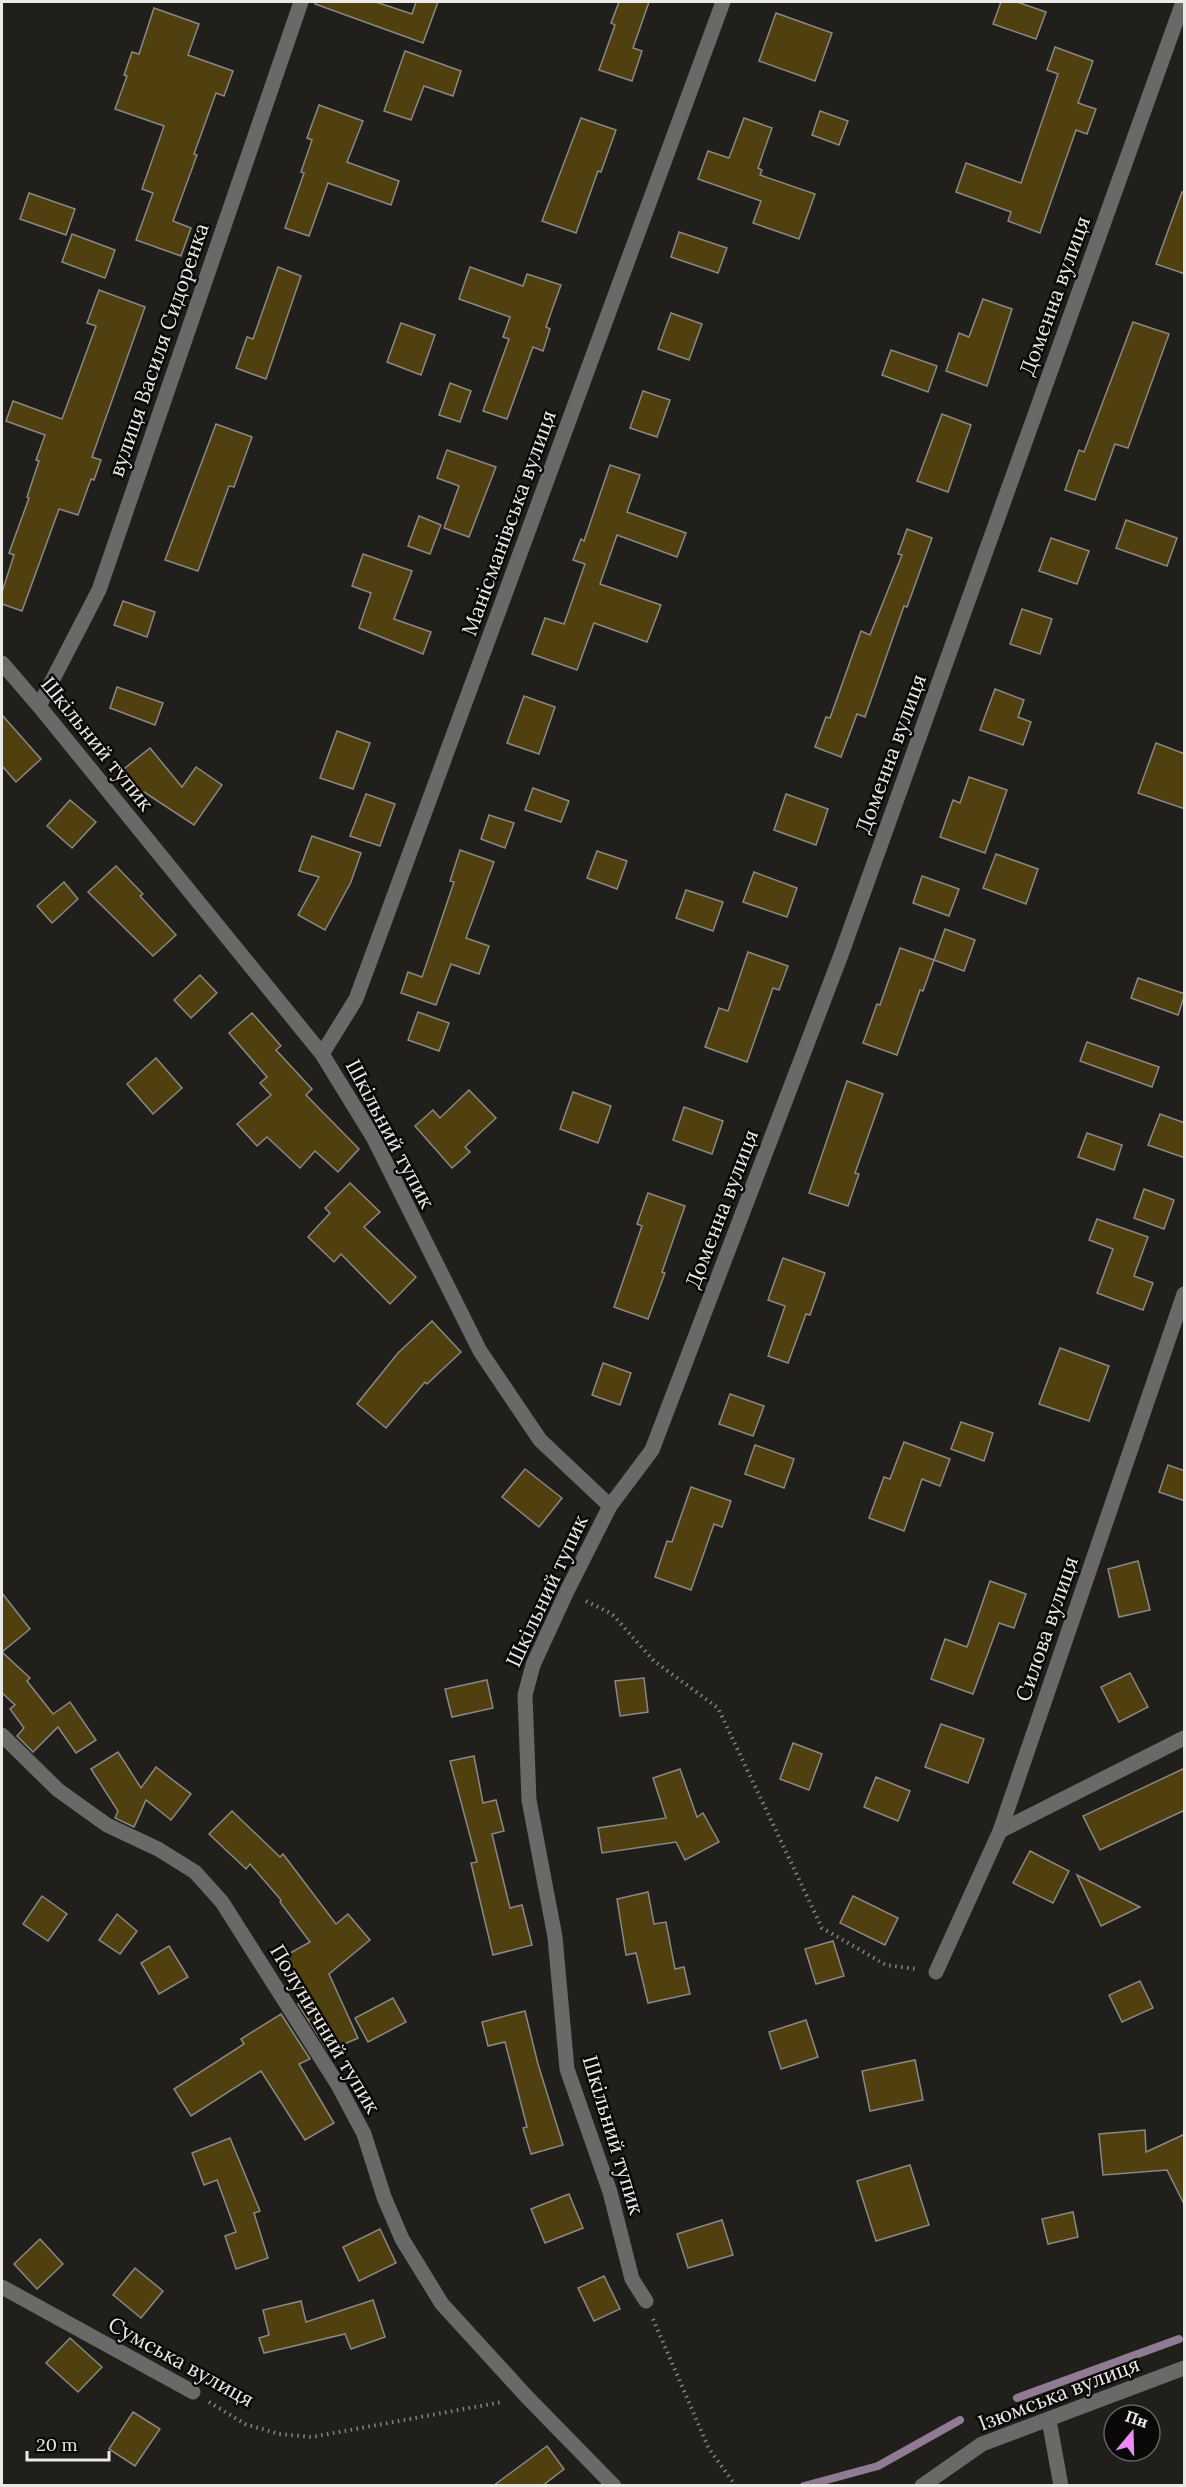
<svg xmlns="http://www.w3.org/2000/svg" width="1186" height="2487" viewBox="0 0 1186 2487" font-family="Lora,serif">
<rect width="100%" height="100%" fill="#211f1c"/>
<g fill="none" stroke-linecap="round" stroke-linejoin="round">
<g stroke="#917b92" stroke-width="8">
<path d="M 1017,2398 L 1179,2339"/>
<path d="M 804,2486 L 878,2466 L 960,2420"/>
</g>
</g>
<g fill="#504010" stroke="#8a8884" stroke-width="1.5">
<path d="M 315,2 L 376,2 L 412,14 L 416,2 L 438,2 L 423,43 L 315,4 Z"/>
<path d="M 619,2 L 649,2 L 633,48 L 642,51 L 632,81 L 599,70 L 615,25 L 611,23 Z"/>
<path d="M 1001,2 L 1017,2 L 1046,12 L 1036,39 L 993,24 Z"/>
<path d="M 154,8 L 199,24 L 188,55 L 233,71 L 224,96 L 216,93 L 194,154 L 197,155 L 173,221 L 191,228 L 181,256 L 136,240 L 153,193 L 142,189 L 164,126 L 115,109 L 127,76 L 124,75 L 132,52 L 139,54 Z"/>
<path d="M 776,13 L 832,33 L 815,81 L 759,61 Z"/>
<path d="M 1055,47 L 1093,61 L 1078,103 L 1096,109 L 1087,134 L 1076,130 L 1040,233 L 1008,221 L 1011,212 L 956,192 L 966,163 L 1021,183 L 1058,74 L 1047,70 Z"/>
<path d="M 405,51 L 461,71 L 453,96 L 424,86 L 411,120 L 384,111 Z"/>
<path d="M 319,105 L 363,121 L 347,162 L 399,181 L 391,205 L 328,183 L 309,236 L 285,228 L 304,173 L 301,172 L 312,140 L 307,138 Z"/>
<path d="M 820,111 L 848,121 L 839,145 L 812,135 Z"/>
<path d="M 581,118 L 616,130 L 601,172 L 598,171 L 576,233 L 542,221 Z"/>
<path d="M 744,118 L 772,128 L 758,168 L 762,170 L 760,175 L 815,194 L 799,239 L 753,223 L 761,201 L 698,179 L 708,151 L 729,158 Z"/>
<path d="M 1182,192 L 1185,192 L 1185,274 L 1156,264 Z"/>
<path d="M 29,193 L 75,209 L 66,235 L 20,219 Z"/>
<path d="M 679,232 L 727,248 L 718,273 L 671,257 Z"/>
<path d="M 72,234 L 115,250 L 105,278 L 62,262 Z"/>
<path d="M 278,267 L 301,276 L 266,379 L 236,368 L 247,337 L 253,339 Z"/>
<path d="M 470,267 L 523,286 L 527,274 L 561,285 L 546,327 L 550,329 L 543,351 L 533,347 L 507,419 L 483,411 L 509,339 L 503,337 L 510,317 L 459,299 Z"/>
<path d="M 99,290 L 145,307 L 92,457 L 101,460 L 94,480 L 91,479 L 78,515 L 59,509 L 22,611 L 2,604 L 2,592 L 14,555 L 9,553 L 29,498 L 27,497 L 39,461 L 36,460 L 45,435 L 6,421 L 13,401 L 62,419 L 96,326 L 87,323 Z"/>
<path d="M 983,299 L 1012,309 L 987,386 L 946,371 L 959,333 L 969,337 Z"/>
<path d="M 671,313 L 702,324 L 689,360 L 658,349 Z"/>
<path d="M 1133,322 L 1169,334 L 1128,448 L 1115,444 L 1095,500 L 1065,490 L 1079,450 L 1084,452 Z"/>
<path d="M 401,323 L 435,335 L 421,375 L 387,362 Z"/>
<path d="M 891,350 L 937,366 L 928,392 L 882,375 Z"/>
<path d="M 450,383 L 471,391 L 460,422 L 439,415 Z"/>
<path d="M 643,391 L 670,400 L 657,437 L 630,428 Z"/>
<path d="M 942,414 L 971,425 L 948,492 L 917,481 Z"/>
<path d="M 216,424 L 252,437 L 234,487 L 229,486 L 198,571 L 165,560 Z"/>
<path d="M 447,450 L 496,467 L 469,537 L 444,528 L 459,486 L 437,478 Z"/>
<path d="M 610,465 L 640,475 L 627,512 L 686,533 L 677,557 L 617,535 L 600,584 L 661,605 L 647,642 L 594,623 L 577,670 L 532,654 L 545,618 L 564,624 L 585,564 L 573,560 L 581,539 L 584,541 Z"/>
<path d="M 419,516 L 441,525 L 430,554 L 408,546 Z"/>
<path d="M 1126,520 L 1177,538 L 1167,566 L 1116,548 Z"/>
<path d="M 907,529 L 932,538 L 907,607 L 904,606 L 865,717 L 857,714 L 841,757 L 815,747 L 826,717 L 830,718 L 861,631 L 870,635 L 902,555 L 898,554 Z"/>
<path d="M 1051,538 L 1089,551 L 1077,584 L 1039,571 Z"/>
<path d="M 363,554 L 412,571 L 394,619 L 431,632 L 423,654 L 359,628 L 371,593 L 352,586 Z"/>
<path d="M 123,601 L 155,612 L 147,637 L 114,625 Z"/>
<path d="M 1022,609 L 1052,619 L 1040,654 L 1010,644 Z"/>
<path d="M 117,687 L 163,703 L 155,725 L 110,708 Z"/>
<path d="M 995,689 L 1024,700 L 1018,717 L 1031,722 L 1023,745 L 980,730 Z"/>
<path d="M 524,696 L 555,707 L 539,754 L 507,743 Z"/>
<path d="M 2,715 L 41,759 L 16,782 L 2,766 Z"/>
<path d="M 337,731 L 370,743 L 353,789 L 320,778 Z"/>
<path d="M 1156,743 L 1185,754 L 1185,809 L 1138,793 Z"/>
<path d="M 150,748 L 182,787 L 196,767 L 222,785 L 194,825 L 144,792 L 139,795 L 120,772 Z"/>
<path d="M 969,777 L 1007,790 L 985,853 L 940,837 L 953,800 L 960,803 Z"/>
<path d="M 533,788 L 569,801 L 561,822 L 525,810 Z"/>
<path d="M 366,794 L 395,804 L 380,846 L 350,836 Z"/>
<path d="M 786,794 L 828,809 L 816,845 L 774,830 Z"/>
<path d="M 70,800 L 96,822 L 72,848 L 47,826 Z"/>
<path d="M 489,815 L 514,823 L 505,848 L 481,839 Z"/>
<path d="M 312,836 L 361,853 L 351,882 L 325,930 L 298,915 L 319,877 L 299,871 Z"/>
<path d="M 460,850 L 494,862 L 466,938 L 489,946 L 479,974 L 451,964 L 436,1005 L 401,993 L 408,972 L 422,977 L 454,882 L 450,881 Z"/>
<path d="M 597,851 L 627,861 L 617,889 L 587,878 Z"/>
<path d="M 996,854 L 1038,869 L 1026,904 L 983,888 Z"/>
<path d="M 116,866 L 143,894 L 140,896 L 176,935 L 153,956 L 88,892 Z"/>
<path d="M 754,872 L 797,888 L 787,917 L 743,902 Z"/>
<path d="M 922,876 L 959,889 L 949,916 L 913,903 Z"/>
<path d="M 64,882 L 78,899 L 52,923 L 37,906 Z"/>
<path d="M 686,890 L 723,902 L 713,931 L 676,918 Z"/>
<path d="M 945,929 L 975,940 L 964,971 L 934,960 Z"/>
<path d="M 900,948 L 934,960 L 923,991 L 920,990 L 897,1055 L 863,1043 L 877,1004 L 880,1005 Z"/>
<path d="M 748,952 L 788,966 L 779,990 L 773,988 L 747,1062 L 705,1047 L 719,1008 L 728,1011 Z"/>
<path d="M 200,975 L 217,993 L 191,1018 L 174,1000 Z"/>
<path d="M 1138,978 L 1185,994 L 1178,1015 L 1131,998 Z"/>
<path d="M 418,1012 L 449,1023 L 439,1051 L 408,1040 Z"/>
<path d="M 252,1013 L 281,1046 L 276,1050 L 312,1089 L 306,1095 L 359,1149 L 338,1172 L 315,1151 L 300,1168 L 267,1137 L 257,1146 L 237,1124 L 271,1095 L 260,1083 L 267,1077 L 229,1033 Z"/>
<path d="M 1087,1042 L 1159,1067 L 1152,1087 L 1080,1061 Z"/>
<path d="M 156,1058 L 182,1088 L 153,1114 L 127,1084 Z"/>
<path d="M 847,1081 L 883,1094 L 855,1173 L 859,1174 L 848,1206 L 809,1193 Z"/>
<path d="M 469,1090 L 496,1118 L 465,1147 L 470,1152 L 452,1168 L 415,1126 L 433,1110 L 440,1118 Z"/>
<path d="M 573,1092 L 611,1106 L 598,1143 L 560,1129 Z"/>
<path d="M 684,1107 L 723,1121 L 712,1154 L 673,1140 Z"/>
<path d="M 1160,1114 L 1185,1123 L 1185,1158 L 1148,1145 Z"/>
<path d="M 1087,1133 L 1122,1145 L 1114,1170 L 1078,1157 Z"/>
<path d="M 350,1183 L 380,1212 L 364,1227 L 416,1277 L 390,1304 L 341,1254 L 334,1262 L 308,1237 L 330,1213 L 325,1208 Z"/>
<path d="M 1144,1189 L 1174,1200 L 1164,1229 L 1134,1218 Z"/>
<path d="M 648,1193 L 685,1206 L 662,1272 L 665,1273 L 648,1319 L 614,1307 L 642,1226 L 637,1224 Z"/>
<path d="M 1097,1219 L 1148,1237 L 1134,1276 L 1153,1283 L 1143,1310 L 1097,1293 L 1113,1249 L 1089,1240 Z"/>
<path d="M 783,1258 L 825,1273 L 810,1315 L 806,1314 L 788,1363 L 768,1356 L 785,1306 L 768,1300 Z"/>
<path d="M 432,1321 L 461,1352 L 427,1384 L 425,1382 L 386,1428 L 357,1404 L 398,1353 Z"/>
<path d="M 1060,1348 L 1109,1366 L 1089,1421 L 1039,1404 Z"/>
<path d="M 603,1363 L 631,1373 L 620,1405 L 592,1395 Z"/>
<path d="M 730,1394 L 764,1406 L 753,1436 L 719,1424 Z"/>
<path d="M 961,1422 L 993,1433 L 984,1461 L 951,1449 Z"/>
<path d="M 904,1442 L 950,1459 L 940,1486 L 922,1479 L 904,1531 L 869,1518 L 884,1477 L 890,1479 Z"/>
<path d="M 755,1445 L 794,1459 L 784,1488 L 745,1474 Z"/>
<path d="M 1168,1465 L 1185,1471 L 1185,1501 L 1159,1492 Z"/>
<path d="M 525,1469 L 562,1498 L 539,1527 L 502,1497 Z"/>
<path d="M 691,1487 L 731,1501 L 722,1527 L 714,1524 L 691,1590 L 655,1577 L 667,1541 L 672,1542 Z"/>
<path d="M 1138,1561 L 1150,1610 L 1119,1617 L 1108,1569 Z"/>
<path d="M 990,1581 L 1026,1594 L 1014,1628 L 999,1623 L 973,1694 L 931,1679 L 945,1639 L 967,1647 Z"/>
<path d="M 2,1593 L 30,1629 L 2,1652 L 30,1678 L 27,1681 L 53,1714 L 70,1702 L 96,1740 L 76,1753 L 58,1727 L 33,1752 L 17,1736 L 24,1728 L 10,1709 L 15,1705 L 2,1693 Z"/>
<path d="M 1130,1673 L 1148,1707 L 1119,1722 L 1101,1687 Z"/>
<path d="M 644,1678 L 648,1712 L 620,1716 L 615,1681 Z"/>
<path d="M 487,1680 L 493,1708 L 452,1717 L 445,1689 Z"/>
<path d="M 941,1724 L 984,1739 L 968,1783 L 925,1767 Z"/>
<path d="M 793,1743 L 822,1754 L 809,1790 L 780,1779 Z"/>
<path d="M 118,1752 L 141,1788 L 156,1767 L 191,1794 L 171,1820 L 146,1800 L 134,1827 L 115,1818 L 118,1811 L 91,1769 Z"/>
<path d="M 474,1756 L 483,1803 L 496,1800 L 504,1831 L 492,1834 L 510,1908 L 522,1905 L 532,1945 L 493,1955 L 471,1863 L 477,1862 L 450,1761 Z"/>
<path d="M 1185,1768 L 1185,1810 L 1100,1850 L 1083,1816 Z"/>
<path d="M 680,1769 L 697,1817 L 703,1813 L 719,1842 L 685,1860 L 676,1842 L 602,1853 L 598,1828 L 666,1818 L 653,1778 Z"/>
<path d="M 876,1777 L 910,1791 L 898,1821 L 864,1807 Z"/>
<path d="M 232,1811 L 280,1857 L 283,1854 L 336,1924 L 348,1914 L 370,1940 L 329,1974 L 358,2038 L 328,2051 L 298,2004 L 307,1998 L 283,1957 L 310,1942 L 280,1902 L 281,1900 L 250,1864 L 246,1869 L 209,1834 Z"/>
<path d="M 1030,1851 L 1069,1871 L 1053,1903 L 1013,1883 Z"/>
<path d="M 1077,1875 L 1140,1907 L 1101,1926 Z"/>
<path d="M 648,1892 L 654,1924 L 666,1922 L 675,1969 L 684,1967 L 690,1994 L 648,2003 L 636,1953 L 626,1955 L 617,1899 Z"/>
<path d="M 42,1896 L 67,1914 L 48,1941 L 23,1924 Z"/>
<path d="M 853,1896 L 898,1918 L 885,1945 L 840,1923 Z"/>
<path d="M 117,1914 L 137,1931 L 120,1954 L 99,1940 Z"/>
<path d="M 833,1941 L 844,1976 L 816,1984 L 805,1949 Z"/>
<path d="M 169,1946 L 188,1977 L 159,1994 L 141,1963 Z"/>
<path d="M 1140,1981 L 1153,2008 L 1122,2022 L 1109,1995 Z"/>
<path d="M 393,1998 L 406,2022 L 368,2042 L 355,2018 Z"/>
<path d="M 525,2011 L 538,2064 L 563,2145 L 531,2154 L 523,2128 L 527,2127 L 505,2042 L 488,2046 L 482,2022 Z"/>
<path d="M 281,2014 L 310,2059 L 299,2064 L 334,2123 L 305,2140 L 261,2071 L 191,2116 L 174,2089 L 244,2044 L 241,2039 Z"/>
<path d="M 806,2020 L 818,2057 L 781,2069 L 769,2032 Z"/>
<path d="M 915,2060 L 923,2100 L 870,2111 L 862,2071 Z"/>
<path d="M 1145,2130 L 1146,2152 L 1185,2134 L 1185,2206 L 1167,2170 L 1103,2175 L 1099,2134 Z"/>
<path d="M 230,2138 L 260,2211 L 254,2213 L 268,2258 L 236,2269 L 225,2236 L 236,2232 L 217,2180 L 204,2185 L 192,2153 Z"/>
<path d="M 910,2165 L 929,2225 L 876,2241 L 857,2181 Z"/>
<path d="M 569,2194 L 583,2228 L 545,2243 L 531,2209 Z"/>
<path d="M 1073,2212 L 1078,2237 L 1048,2244 L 1042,2219 Z"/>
<path d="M 722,2220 L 733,2255 L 688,2268 L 677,2234 Z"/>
<path d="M 380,2229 L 396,2263 L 359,2281 L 343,2247 Z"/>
<path d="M 40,2239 L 63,2264 L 37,2289 L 14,2264 Z"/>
<path d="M 135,2268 L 163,2291 L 141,2318 L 113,2295 Z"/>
<path d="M 604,2276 L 620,2309 L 594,2321 L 578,2288 Z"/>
<path d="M 373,2300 L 385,2337 L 351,2349 L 345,2334 L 264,2353 L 259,2338 L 269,2335 L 263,2310 L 301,2301 L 306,2322 Z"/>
<path d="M 70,2338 L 102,2367 L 78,2392 L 46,2363 Z"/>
<path d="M 133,2412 L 160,2429 L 135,2466 L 109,2449 Z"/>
<path d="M 547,2446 L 564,2469 L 542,2486 L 493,2486 Z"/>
</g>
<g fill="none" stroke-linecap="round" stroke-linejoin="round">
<g stroke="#848380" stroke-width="4" stroke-dasharray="1.5 4.5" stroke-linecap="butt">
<path d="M 586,1601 L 612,1614 L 654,1661 L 718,1708 L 822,1928 L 886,1965 L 917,1969"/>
<path d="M 653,2319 L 709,2449 L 736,2486"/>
<path d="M 209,2402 L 245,2424 L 279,2434 L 312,2437 L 502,2402"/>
</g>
<path stroke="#696967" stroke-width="15" d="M 1049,2420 L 1061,2486"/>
<g stroke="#696967" stroke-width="15">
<path d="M 2,663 L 39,706 L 322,1054 L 373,1137 L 480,1351 L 540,1440 L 610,1506 L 567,1591 L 533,1665 L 525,1695 L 529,1800 L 555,1937 L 567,2069 L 610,2192 L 632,2279 L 646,2301"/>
<path d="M 39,706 L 99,590 L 301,2"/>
<path d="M 322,1054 L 356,999 L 723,2"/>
<path d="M 610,1506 L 652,1450 L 841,955 L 1183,2"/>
<path d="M 2,1735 L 58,1790 L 107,1825 L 158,1849 L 195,1872 L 222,1902 L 338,2085 L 364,2134 L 384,2197 L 402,2239 L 442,2304 L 527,2397 L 614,2486"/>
<path d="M 1000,1831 L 1184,1738"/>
<path d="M 936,1972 L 1000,1831 L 1184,1294"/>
<path d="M 2,2287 L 193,2392"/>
<path d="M 922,2486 L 982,2444 L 1184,2368"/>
</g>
</g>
<g text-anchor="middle" stroke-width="5" stroke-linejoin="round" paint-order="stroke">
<g font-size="21" fill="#ebeae7" stroke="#0a0908">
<text transform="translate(1055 296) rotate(-70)" y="7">Доменна вулиця</text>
<text transform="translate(159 350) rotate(-71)" y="7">вулиця Василя Сидоренка</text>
<text transform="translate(509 523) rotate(-70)" y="7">Манісманівська вулиця</text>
<text transform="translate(97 744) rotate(51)" y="7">Шкільний тупик</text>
<text transform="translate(891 754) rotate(-70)" y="7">Доменна вулиця</text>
<text transform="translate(390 1134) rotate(62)" y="7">Шкільний тупик</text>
<text transform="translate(722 1209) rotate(-69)" y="7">Доменна вулиця</text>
<text transform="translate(547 1591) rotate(-65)" y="7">Шкільний тупик</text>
<text transform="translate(1047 1629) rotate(-71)" y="7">Силова вулиця</text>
<text transform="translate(325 2029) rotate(59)" y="7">Полуничний тупик</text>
<text transform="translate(613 2135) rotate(73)" y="7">Шкільний тупик</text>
<text transform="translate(181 2362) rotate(29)" y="7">Сумська вулиця</text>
<text transform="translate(1059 2394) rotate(-21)" y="7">Ізюмська вулиця</text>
</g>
</g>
<rect width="1186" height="2487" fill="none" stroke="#ebeae7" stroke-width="6"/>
<g transform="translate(1132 2433) rotate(19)"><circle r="28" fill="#0a0908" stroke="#646361" stroke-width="1.5"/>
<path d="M0-4.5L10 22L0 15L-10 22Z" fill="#ee8bf8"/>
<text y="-9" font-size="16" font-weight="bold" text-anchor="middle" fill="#ebeae7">Пн</text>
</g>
<path d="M27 2451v9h82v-9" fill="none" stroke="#ebeae7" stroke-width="3"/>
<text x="36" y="2451" font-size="18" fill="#ebeae7" stroke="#0a0908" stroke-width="4.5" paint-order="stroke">20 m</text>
</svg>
